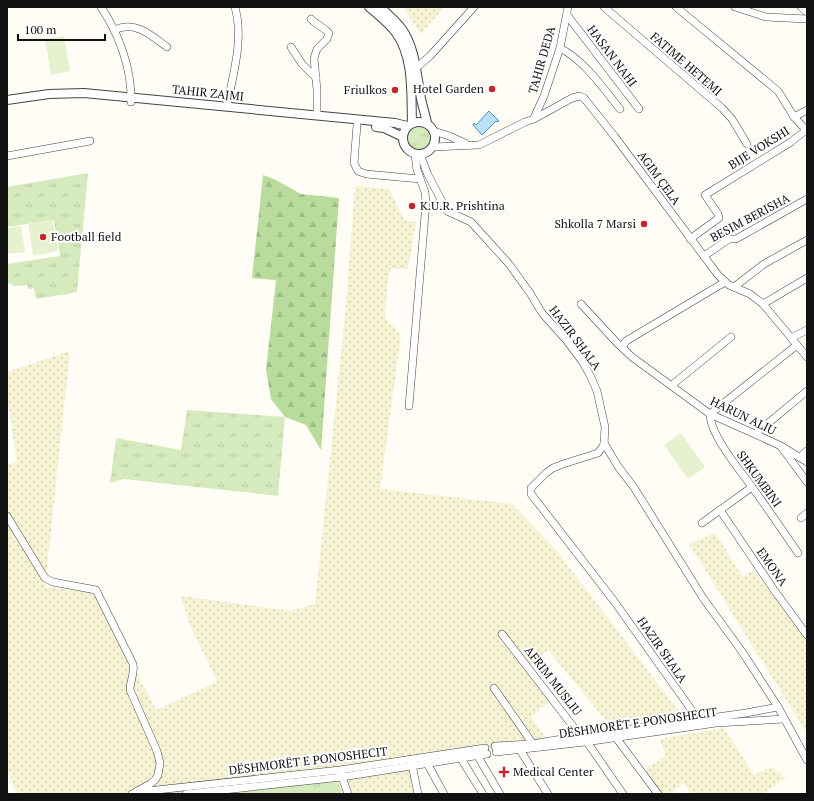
<svg xmlns="http://www.w3.org/2000/svg" width="814" height="801" viewBox="0 0 814 801" font-family="'PT Serif',serif">
<defs>
<pattern id="farmland-dots" width="8" height="8" patternUnits="userSpaceOnUse"><rect width="8" height="8" fill="#f6f3d4"/><path d="M2 2h.1M6 6h.1" fill="none" stroke="#d2cfb5" stroke-width="1.8" stroke-linecap="round"/></pattern>
<pattern id="grass-tufts" width="24" height="20" patternUnits="userSpaceOnUse"><rect width="24" height="20" fill="#d5ebbd"/><path d="M3 7l-1-3M5 7V3M7 7l1-3M15 17l-1-3M17 17v-4M19 17l1-3" fill="none" stroke="#b6c8a1"/></pattern>
<pattern id="forest-firs" width="22" height="20" patternUnits="userSpaceOnUse"><rect width="22" height="20" fill="#b9dc9c"/><path d="M5 1l3.5 6h-7zM16 11l3.5 6h-7z" fill="#9ebc85"/></pattern>
</defs>
<rect width="100%" height="100%" fill="#fffdf5"/>
<g fill="url(#farmland-dots)">
<path d="M 403,7 L 444,7 L 421,34 Z"/>
<path d="M 355,186 L 389,189 L 404,220 L 416,222 L 408,269 L 390,269 L 387,286 L 385,318 L 401,335 L 380,489 L 512,504 L 556,550 L 684,718 L 653,719 L 608,723 L 548,650 L 525,670 L 549,702 L 531,717 L 551,745 L 446,754 L 416,759 L 418,794 L 342,794 L 334,773 L 269,785 L 161,794 L 17,794 L 7,769 L 7,465 L 17,462 L 7,396 L 7,372 L 70,351 L 45,587 L 88,592 L 98,598 L 156,710 L 217,682 L 187,618 L 181,596 L 290,611 L 315,604 L 346,306 Z"/>
<path d="M 715,533 L 743,577 L 753,570 L 807,639 L 807,733 L 689,544 Z"/>
<path d="M 724,728 L 754,775 L 772,767 L 786,778 L 763,794 L 691,794 L 684,783 L 670,794 L 663,794 L 644,770 L 666,756 L 660,739 Z"/>
</g>
<g fill="url(#grass-tufts)">
<circle cx="419" cy="138" r="13"/>
<path d="M 88,173 L 77,292 L 36,299 L 34,288 L 28,289 L 27,285 L 14,286 L 7,282 L 7,264 L 60,256 L 54,220 L 7,227 L 7,187 Z"/>
<path d="M 187,410 L 285,417 L 278,496 L 124,479 L 110,483 L 116,438 L 181,450 Z"/>
<path d="M 334,773 L 342,794 L 132,794 L 233,784 L 269,785 Z"/>
</g>
<path fill="url(#forest-firs)" d="M 263,175 L 274,179 L 301,194 L 339,198 L 321,450 L 306,425 L 285,417 L 271,399 L 266,370 L 276,280 L 252,278 Z"/>
<g fill="#e6f2cf">
<path d="M 64,36 L 70,71 L 51,75 L 45,39 Z"/>
<path d="M 53,219 L 58,251 L 33,256 L 28,223 Z"/>
<path d="M 21,226 L 25,252 L 7,254 L 7,228 Z"/>
<path d="M 681,433 L 705,467 L 688,479 L 664,445 Z"/>
</g>
<path fill="#b9e0f7" stroke="#3f96cf" d="M 489,111 L 499,121 L 497,122 L 496,121 L 482,135 L 473,125 L 474,123 L 476,125 Z"/>
<g fill="none" stroke-linecap="round" stroke-linejoin="round">
<defs>
<g id="minor">
<path d="M 101,7 C 119,34 132,69 131,102"/>
<path d="M 604,7 L 722,108 L 732,119 L 747,144"/>
<path d="M 676,7 L 778,91 L 794,117 L 806,130 L 791,142 L 705,195 L 718,214 L 719,218 L 690,239"/>
<path d="M 735,7 L 766,17 L 807,19"/>
<path d="M 801,7 L 807,12"/>
<path d="M 567,15 L 639,109"/>
<path d="M 311,19 C 317,25 323,27 329,33 L 327,39 L 317,49 L 314,58 L 317,90 L 317,115"/>
<path d="M 114,30 C 135,20 151,35 167,47"/>
<path d="M 291,47 L 302,64 L 316,78"/>
<path d="M 560,48 C 585,61 603,88 620,109"/>
<path d="M 416,68 L 430,56 L 474,7"/>
<path d="M 227,106 C 233,74 244,40 235,7"/>
<path d="M 794,117 L 807,110"/>
<path d="M 534,118 L 544,96 L 560,48 L 568,7"/>
<path d="M 357,125 L 354,163 L 358,171 L 366,174 L 420,179"/>
<path d="M 435,132 C 445,133 455,139 465,143"/>
<path d="M 433,147 L 479,145 L 525,122 L 534,119 L 572,98 L 580,96 L 584,98 L 615,137 L 718,275 L 729,285 L 750,294 L 763,304 L 807,357"/>
<path d="M 420,154 L 428,175 L 447,211 L 471,222 L 509,264 L 530,293 L 542,313 L 567,341 L 582,361 L 590,375 L 597,391 L 605,427 L 604,445 L 598,453 L 563,464 L 553,468 L 546,473 L 531,488 L 531,494 L 614,601 L 698,719"/>
<path d="M 7,156 L 90,141"/>
<path d="M 704,256 L 729,239 L 736,239 L 807,199"/>
<path d="M 734,287 L 764,264 L 807,240"/>
<path d="M 581,304 L 617,343 L 632,357 L 710,414 L 755,434 L 781,446 L 807,462"/>
<path d="M 763,304 L 807,278"/>
<path d="M 791,338 L 807,330"/>
<path d="M 797,345 L 710,414 C 710,435 740,470 752,487 C 768,509 783,531 798,553"/>
<path d="M 623,348 L 624,344 L 626,341 L 725,282"/>
<path d="M 672,385 L 731,337"/>
<path d="M 409,406 L 426,203 L 425,192 L 417,170 L 415,154"/>
<path d="M 755,434 L 807,391"/>
<path d="M 604,443 L 619,468 L 633,486 L 703,598 L 743,653 L 778,707 L 807,760"/>
<path d="M 782,448 L 807,482"/>
<path d="M 800,457 L 807,451"/>
<path d="M 720,510 L 774,590 L 807,635"/>
<path d="M 7,516 L 45,578 L 53,582 L 96,590 L 133,664 C 135,673 130,681 130,690 L 157,751 L 160,763 L 158,775 L 155,780 L 150,784 L 132,794"/>
<path d="M 801,518 L 807,513"/>
<path d="M 702,523 L 752,487"/>
<path d="M 502,634 L 582,738"/>
<path d="M 494,688 L 535,747"/>
<path d="M 614,735 L 658,794"/>
<path d="M 587,742 L 623,794"/>
<path d="M 495,746 L 532,744 L 580,736 L 746,713 L 778,707"/>
<path d="M 520,750 L 548,794"/>
<path d="M 496,752 L 585,742 L 716,723 L 784,719"/>
<path d="M 477,755 L 500,794"/>
<path d="M 460,757 L 483,794"/>
<path d="M 427,763 L 444,794"/>
<path d="M 412,765 L 418,794"/>
<path d="M 341,774 L 348,794"/>
<path d="M 138,792 L 340,770 L 485,748"/>
<path d="M 186,794 L 342,777 L 487,754"/>
</g>
<g id="tertiary">
<path d="M 369,7 C 378,15 389,23 396,33 C 414,58 411,93 412,123"/>
<path d="M 380,7 C 388,14 396,21 402,29 C 415,48 416,71 420,92 C 421,103 425,112 427,123"/>
<path d="M 7,100 L 49,94 L 84,93 L 395,123 L 407,126"/>
<circle cx="419" cy="138" r="16"/>
<path d="M 376,127 L 384,128 L 403,137"/>
</g>
</defs>
<use href="#minor" stroke="#444" stroke-width="8"/>
<use href="#tertiary" stroke="#444" stroke-width="10"/>
<use href="#minor" stroke="#fff" stroke-width="7"/>
<use href="#tertiary" stroke="#fff" stroke-width="8"/>
</g>
<g fill="#c4262e" stroke="#fff" stroke-width="1.5">
<circle cx="492" cy="89" r="4"/>
<circle cx="395" cy="90" r="4"/>
<circle cx="412" cy="206" r="4"/>
<circle cx="644" cy="224" r="4"/>
<circle cx="43" cy="237" r="4"/>
<path d="M502 766h4v4h4v4h-4v4h-4v-4h-4v-4h4z"/>
</g>
<g text-anchor="middle" stroke-width="4" stroke-linejoin="round" paint-order="stroke">
<g font-size="12" fill="#111" stroke="#fff">
<text transform="translate(612 56) rotate(53)" y="4">HASAN NAHI</text>
<text transform="translate(542 60) rotate(-74)" y="4">TAHIR DEDA</text>
<text transform="translate(686 64) rotate(41)" y="4">FATIME HETEMI</text>
<text transform="translate(208 93) rotate(6)" y="4">TAHIR ZAJMI</text>
<text transform="translate(759 148) rotate(-32)" y="4">BIJE VOKSHI</text>
<text transform="translate(659 178) rotate(54)" y="4">AGIM ÇELA</text>
<text transform="translate(750 218) rotate(-28)" y="4">BESIM BERISHA</text>
<text transform="translate(575 338) rotate(53)" y="4">HAZIR SHALA</text>
<text transform="translate(743 416) rotate(26)" y="4">HARUN ALIU</text>
<text transform="translate(759 479) rotate(54)" y="4">SHKUMBINI</text>
<text transform="translate(772 567) rotate(55)" y="4">EMONA</text>
<text transform="translate(662 650) rotate(55)" y="4">HAZIR SHALA</text>
<text transform="translate(553 681) rotate(52)" y="4">AFRIM MUSLIU</text>
<text transform="translate(638 723) rotate(-8)" y="4">DËSHMORËT E PONOSHECIT</text>
<text transform="translate(308 761) rotate(-7)" y="4">DËSHMORËT E PONOSHECIT</text>
</g>
<g font-size="12" fill="#111" stroke="#fff" text-anchor="end">
<text x="484" y="93">Hotel Garden</text>
<text x="387" y="94">Friulkos</text>
<text x="420" y="210" text-anchor="start">K.U.R. Prishtina</text>
<text x="636" y="228">Shkolla 7 Marsi</text>
<text x="51" y="241" text-anchor="start">Football field</text>
<text x="513" y="776" text-anchor="start">Medical Center</text>
</g>
</g>
<rect width="814" height="801" fill="none" stroke="#111111" stroke-width="16"/>
<path d="M18 34v6h87v-6" fill="none" stroke="#111111" stroke-width="2"/>
<text x="24" y="34" font-size="12" fill="#111111" stroke="#ffffff" stroke-width="3" paint-order="stroke">100 m</text>
</svg>
